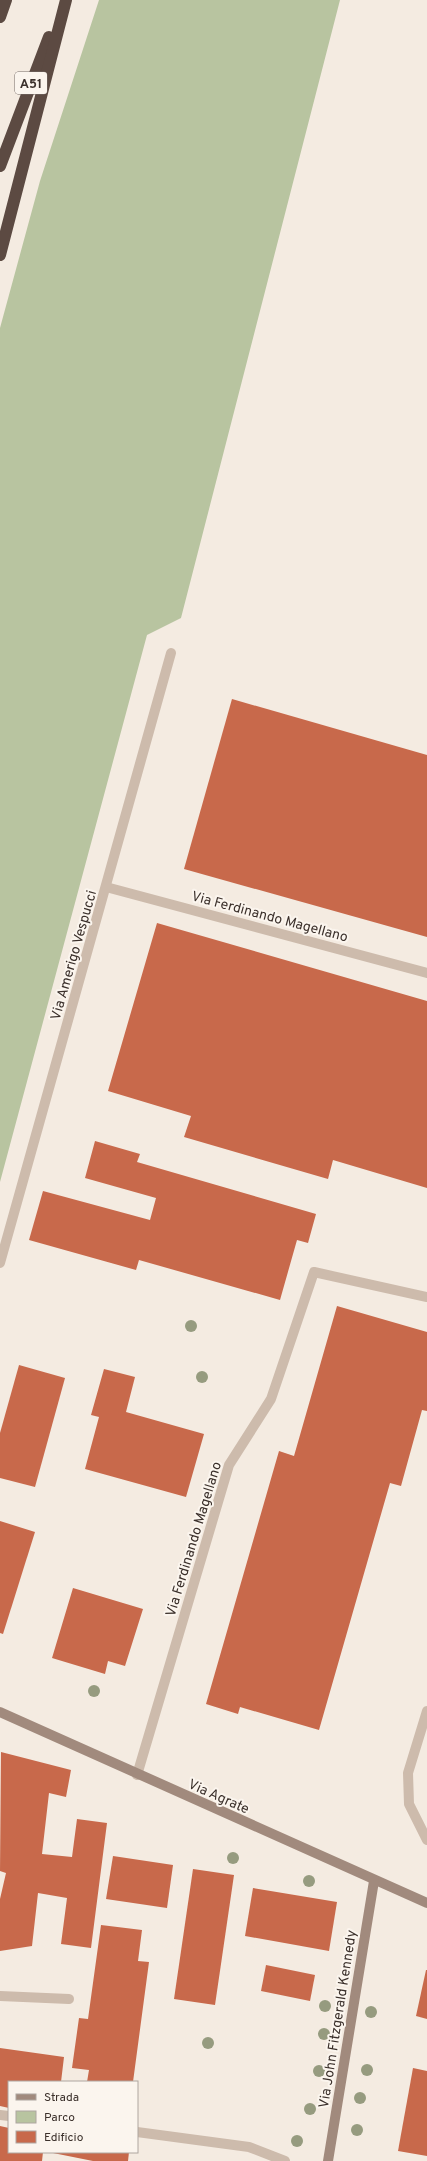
<svg xmlns="http://www.w3.org/2000/svg" width="427" height="2161" viewBox="0 0 427 2161" font-family="Overpass,sans-serif">
<rect width="100%" height="100%" fill="#f4ebe1"/>
<path fill="#b8c4a0" d="M 99,0 L 340,0 L 181,618 L 147,635 L 0,1182 L 0,328 L 40,181 Z"/>
<g fill="#c8694b">
<path d="M 232,699 L 427,755 L 427,937 L 184,869 Z"/>
<path d="M 157,923 L 427,1001 L 427,1188 L 333,1160 L 328,1179 L 184,1137 L 191,1116 L 108,1091 Z"/>
<path d="M 95,1141 L 140,1154 L 137,1162 L 316,1214 L 308,1243 L 297,1240 L 280,1300 L 139,1260 L 136,1270 L 29,1240 L 43,1191 L 150,1220 L 156,1198 L 85,1178 Z"/>
<path d="M 337,1306 L 427,1332 L 427,1411 L 422,1410 L 401,1486 L 390,1483 L 319,1730 L 240,1707 L 238,1714 L 206,1704 L 279,1451 L 294,1456 Z"/>
<path d="M 19,1365 L 65,1378 L 35,1487 L 0,1478 L 0,1433 Z"/>
<path d="M 104,1369 L 135,1377 L 126,1412 L 204,1434 L 186,1497 L 85,1469 L 99,1417 L 91,1415 Z"/>
<path d="M 0,1521 L 35,1532 L 3,1634 L 0,1633 Z"/>
<path d="M 73,1588 L 143,1609 L 125,1666 L 108,1661 L 105,1674 L 52,1658 Z"/>
<path d="M 1,1752 L 71,1770 L 66,1797 L 49,1793 L 42,1854 L 72,1857 L 77,1819 L 107,1823 L 91,1948 L 61,1944 L 67,1898 L 38,1893 L 32,1946 L 0,1951 L 0,1899 L 6,1873 L 0,1871 Z"/>
<path d="M 113,1856 L 173,1865 L 167,1908 L 106,1899 Z"/>
<path d="M 193,1869 L 234,1875 L 215,2005 L 174,1999 Z"/>
<path d="M 253,1888 L 337,1902 L 329,1951 L 245,1936 Z"/>
<path d="M 101,1925 L 142,1930 L 138,1961 L 149,1962 L 133,2082 L 87,2082 L 89,2070 L 72,2068 L 79,2018 L 88,2019 Z"/>
<path d="M 266,1965 L 315,1975 L 310,2001 L 261,1991 Z"/>
<path d="M 426,1970 L 427,1970 L 427,2019 L 416,2016 Z"/>
<path d="M 0,2048 L 64,2057 L 61,2082 L 9,2082 L 9,2108 L 0,2106 Z"/>
<path d="M 413,2068 L 427,2071 L 427,2156 L 398,2151 Z"/>
<path d="M 0,2126 L 9,2128 L 9,2152 L 43,2152 L 42,2161 L 0,2161 Z"/>
<path d="M 48,2152 L 129,2152 L 128,2161 L 93,2161 Z"/>
</g>
<g fill="none" stroke-linecap="round" stroke-linejoin="round">
<g stroke="#cdbbac" stroke-width="10">
<path d="M 427,1711 L 408,1773 L 409,1804 L 427,1840"/>
<path d="M 0,2115 L 9,2116"/>
<path d="M 137,2132 L 249,2147 L 285,2161"/>
</g>
<g stroke="#cdbbac" stroke-width="10">
<path d="M 106,887 L 427,973"/>
<path d="M 0,1263 L 171,653"/>
<path d="M 137,1775 L 229,1465 L 271,1399 L 314,1272 L 427,1297"/>
<path d="M 0,1996 L 69,1999"/>
</g>
<g stroke="#a18a7d" stroke-width="10">
<path d="M 0,1712 L 427,1903"/>
<path d="M 328,2161 L 374,1881"/>
</g>
<g stroke="#5c4a42" stroke-width="12">
<path d="M 0,17 L 6,0"/>
<path d="M 0,166 L 49,37"/>
<path d="M 0,255 L 66,0"/>
</g>
</g>
<g fill="#969b7f">
<circle cx="191" cy="1326" r="6"/>
<circle cx="202" cy="1377" r="6"/>
<circle cx="94" cy="1691" r="6"/>
<circle cx="233" cy="1858" r="6"/>
<circle cx="309" cy="1881" r="6"/>
<circle cx="325" cy="2006" r="6"/>
<circle cx="371" cy="2012" r="6"/>
<circle cx="324" cy="2034" r="6"/>
<circle cx="208" cy="2043" r="6"/>
<circle cx="367" cy="2070" r="6"/>
<circle cx="319" cy="2071" r="6"/>
<circle cx="360" cy="2098" r="6"/>
<circle cx="310" cy="2109" r="6"/>
<circle cx="357" cy="2130" r="6"/>
<circle cx="297" cy="2141" r="6"/>
</g>
<g text-anchor="middle" stroke-width="4" stroke-linejoin="round" paint-order="stroke">
<rect fill="#fbf5ee" stroke="#756b66" stroke-width="1" x="15" y="72" width="32" height="22" rx="3"/>
<g font-size="13" font-weight="bold" fill="#3b302b">
<text x="31" y="88">A51</text>
</g>
<g font-size="14" fill="#3b302b" stroke="#fbf5ee">
<text transform="translate(270 916) rotate(15)" y="5">Via Ferdinando Magellano</text>
<text transform="translate(73 955) rotate(-74)" y="5">Via Amerigo Vespucci</text>
<text transform="translate(193 1539) rotate(-73)" y="5">Via Ferdinando Magellano</text>
<text transform="translate(219 1796) rotate(24)" y="5">Via Agrate</text>
<text transform="translate(337 2019) rotate(-81)" y="5">Via John Fitzgerald Kennedy</text>
</g>
</g>
<rect x="8" y="2081" width="130" height="72" fill="#fbf5ee" stroke="#aea6a0"/>
<rect x="16" y="2094" width="20" height="6" fill="#a18a7d" stroke="#aea6a0"/>
<text x="44" y="2101" font-size="12" fill="#3b302b">Strada</text>
<rect x="16" y="2111" width="20" height="12" fill="#b8c4a0" stroke="#aea6a0"/>
<text x="44" y="2121" font-size="12" fill="#3b302b">Parco</text>
<rect x="16" y="2131" width="20" height="12" fill="#c8694b" stroke="#aea6a0"/>
<text x="44" y="2141" font-size="12" fill="#3b302b">Edificio</text>
</svg>
